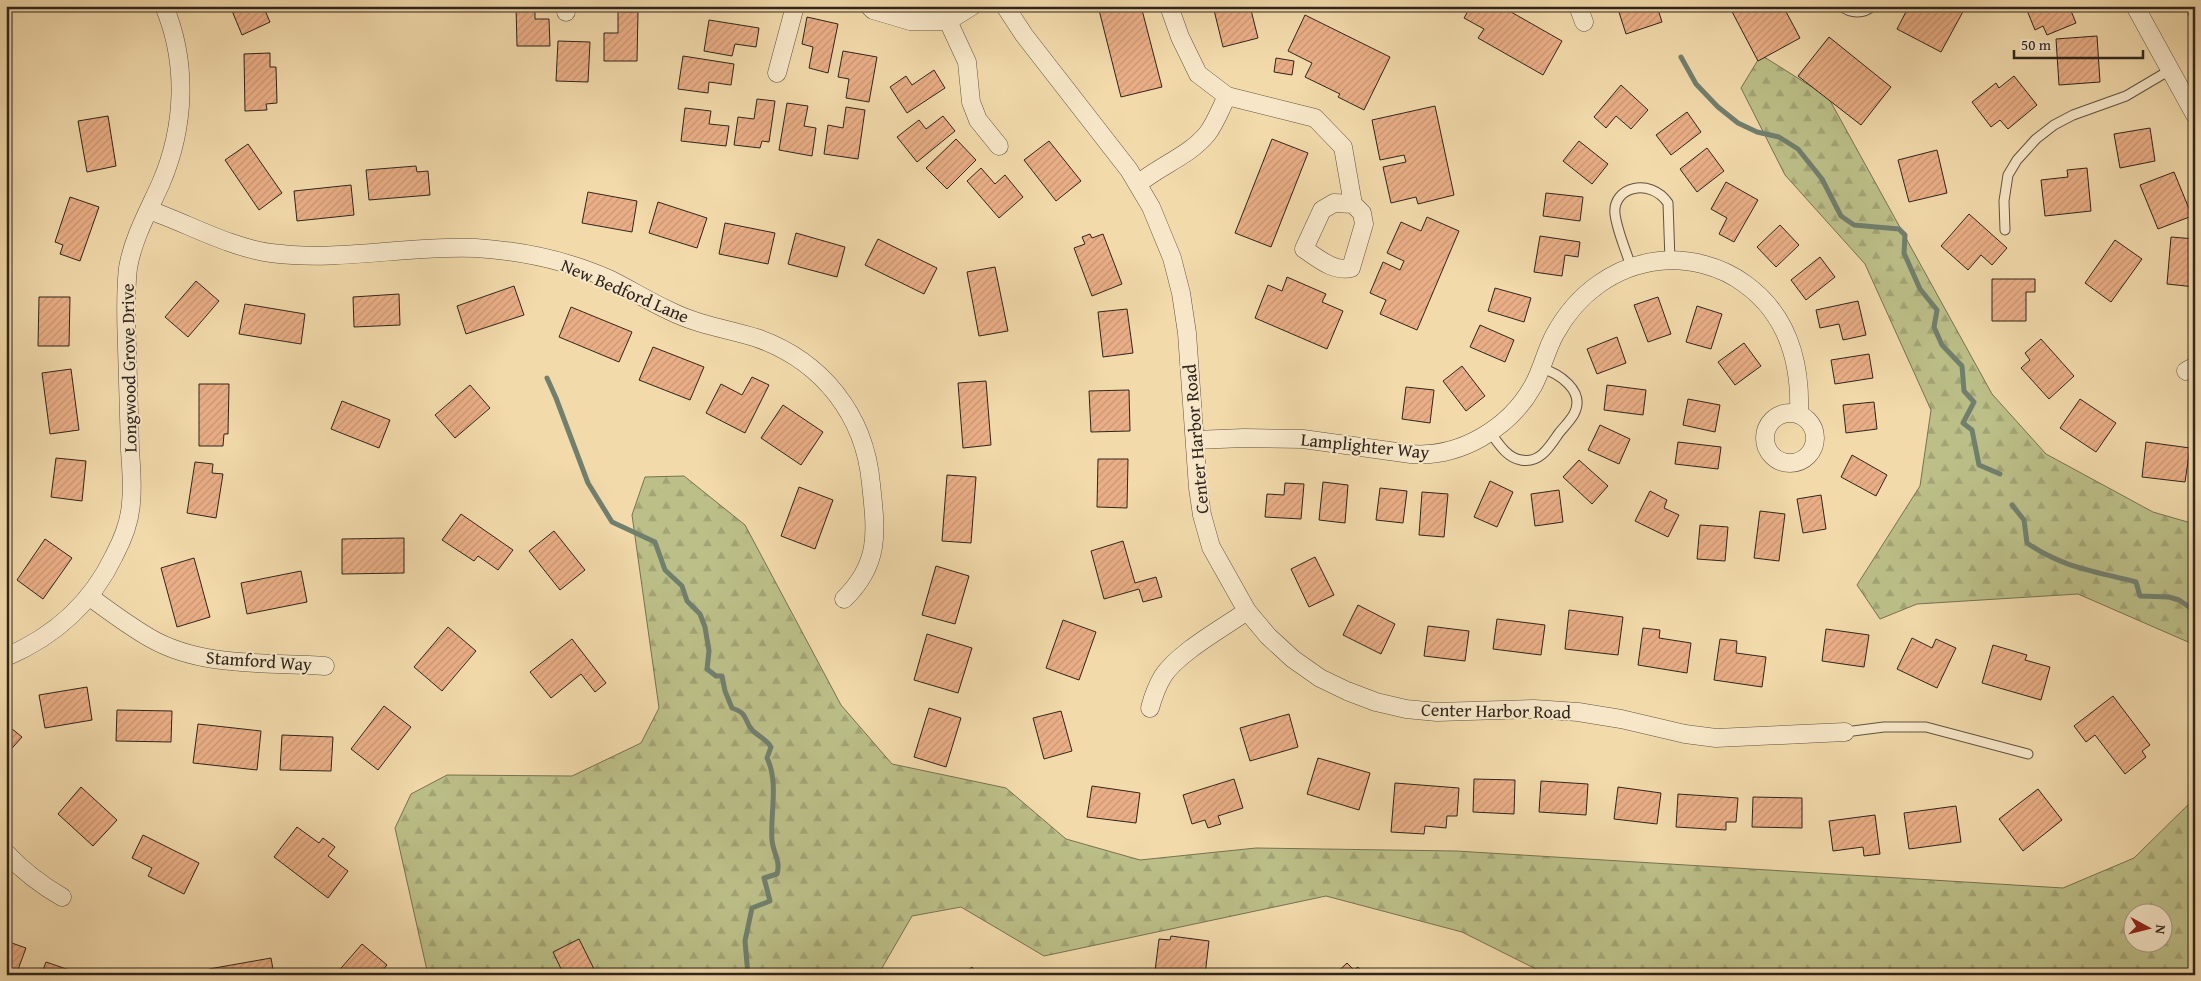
<svg xmlns="http://www.w3.org/2000/svg" width="2201" height="981" viewBox="0 0 2201 981" font-family="'Gentium Book Plus',serif">
<defs>
<pattern id="forest-firs" width="22" height="20" patternUnits="userSpaceOnUse" patternTransform="scale(1.25)"><rect width="22" height="20" fill="#bcbf88"/><path d="M5 1l3.5 6h-7zM16 11l3.5 6h-7z" fill="#a2a475"/></pattern>
<pattern id="building-hatch" width="6" height="6" patternUnits="userSpaceOnUse" patternTransform="scale(1.25)"><rect width="6" height="6" fill="#eaaf86"/><path d="M-1 1l2-2M0 6l6-6M5 7l2-2" fill="none" stroke="#c99673"/></pattern>
</defs>
<rect width="100%" height="100%" fill="#f2daab"/>
<filter id="stains"><feTurbulence type="fractalNoise" baseFrequency=".004" numOctaves="4"/><feColorMatrix values="0 0 0 0 .2 0 0 0 0 .09 0 0 0 0 .02 0 0 0 .5 -.17"/></filter>
<radialGradient id="worn" r=".72"><stop offset=".6" stop-color="#630" stop-opacity="0"/><stop offset="1" stop-color="#630" stop-opacity=".3"/></radialGradient>
<g fill="url(#forest-firs)" stroke="#767252" fill-rule="evenodd">
<path d="M 1761,55 L 1828,97 L 1992,394 L 2046,454 L 2153,512 L 2191,523 L 2195,522 L 2195,645 L 2078,594 L 1917,604 L 1880,619 L 1857,585 L 1920,486 L 1931,410 L 1865,264 L 1785,175 L 1741,88 Z"/>
<path d="M 684,476 L 745,525 L 841,705 L 892,764 L 1006,788 L 1066,839 L 1140,860 L 1256,848 L 1456,851 L 2063,888 L 2134,858 L 2195,798 L 2195,975 L 1548,975 L 1462,932 L 1326,896 L 1044,956 L 961,907 L 912,916 L 878,975 L 428,975 L 395,828 L 411,794 L 447,775 L 572,776 L 641,743 L 659,708 L 632,515 L 645,477 ZM 2134,914 L 2164,914 L 2164,944 L 2134,944 Z"/>
</g>
<g fill="none" stroke-linecap="round" stroke-linejoin="round">
<g stroke="#707f6e" stroke-width="5">
<path d="M 1681,57 L 1696,84 L 1718,107 L 1738,123 L 1757,132 L 1779,137 L 1798,149 L 1822,179 L 1841,216 L 1854,225 L 1899,229 L 1905,235 L 1904,253 L 1920,289 L 1937,310 L 1934,327 L 1942,345 L 1962,366 L 1964,391 L 1974,402 L 1963,423 L 1972,430 L 1979,465 L 2000,474"/>
<path d="M 547,378 L 556,398 L 588,483 L 612,522 L 655,542 L 665,570 L 682,586 L 687,601 L 700,614 L 705,627 L 709,651 L 707,669 L 716,676 L 722,676 L 725,691 L 732,708 C 750,714 743,721 753,731 C 760,737 767,740 771,747 L 767,758 C 779,782 770,814 772,840 C 773,853 781,861 777,874 L 764,878 L 770,901 L 752,908 L 745,941 L 748,975"/>
<path d="M 2012,505 L 2024,520 L 2027,543 C 2063,568 2095,571 2136,582 L 2140,596 L 2169,597 L 2179,600 L 2195,611"/>
</g>
</g>
<g fill="url(#building-hatch)" stroke="#2f251d">
<path d="M 230,6 L 263,6 L 270,22 L 242,35 Z"/>
<path d="M 516,6 L 535,6 L 535,19 L 549,19 L 550,46 L 517,46 Z"/>
<path d="M 1098,6 L 1141,6 L 1162,87 L 1121,97 Z"/>
<path d="M 1213,6 L 1250,6 L 1258,38 L 1223,47 Z"/>
<path d="M 1471,6 L 1504,6 L 1504,8 L 1562,41 L 1543,75 L 1478,38 L 1484,29 L 1464,18 Z"/>
<path d="M 1617,6 L 1657,6 L 1662,22 L 1626,34 Z"/>
<path d="M 1729,6 L 1783,6 L 1800,38 L 1758,61 Z"/>
<path d="M 1909,6 L 1966,6 L 1941,52 L 1897,29 Z"/>
<path d="M 2031,6 L 2069,6 L 2076,23 L 2047,35 L 2043,26 L 2035,30 L 2026,8 Z"/>
<path d="M 2185,6 L 2195,6 L 2195,30 Z"/>
<path d="M 618,12 L 638,12 L 637,61 L 604,61 L 604,33 L 618,33 Z"/>
<path d="M 1305,15 L 1390,57 L 1364,110 L 1338,97 L 1340,94 L 1305,77 L 1312,63 L 1288,51 Z"/>
<path d="M 807,17 L 838,24 L 828,73 L 809,68 L 813,47 L 802,44 Z"/>
<path d="M 709,20 L 759,28 L 756,47 L 735,44 L 732,56 L 704,51 Z"/>
<path d="M 2097,36 L 2100,82 L 2059,85 L 2056,39 Z"/>
<path d="M 1829,37 L 1891,87 L 1861,125 L 1798,76 Z"/>
<path d="M 558,41 L 590,42 L 588,82 L 556,81 Z"/>
<path d="M 843,51 L 877,57 L 869,102 L 846,98 L 849,79 L 838,77 Z"/>
<path d="M 270,53 L 270,67 L 276,67 L 277,103 L 266,104 L 267,110 L 245,111 L 244,54 Z"/>
<path d="M 683,56 L 734,64 L 731,85 L 709,82 L 708,93 L 678,89 Z"/>
<path d="M 1276,58 L 1294,61 L 1292,75 L 1274,72 Z"/>
<path d="M 934,70 L 945,88 L 907,113 L 890,87 L 906,76 L 912,85 Z"/>
<path d="M 2014,76 L 2037,105 L 2008,129 L 2000,120 L 1991,127 L 1972,102 L 1996,83 L 1999,88 Z"/>
<path d="M 1621,85 L 1648,110 L 1631,129 L 1616,116 L 1606,128 L 1594,117 Z"/>
<path d="M 757,99 L 775,101 L 769,142 L 762,141 L 760,148 L 734,145 L 738,117 L 754,119 Z"/>
<path d="M 787,103 L 808,106 L 804,126 L 816,128 L 812,156 L 779,150 Z"/>
<path d="M 1435,106 L 1454,195 L 1418,204 L 1416,197 L 1391,203 L 1383,167 L 1406,162 L 1404,155 L 1380,160 L 1372,120 Z"/>
<path d="M 846,107 L 865,110 L 858,159 L 824,154 L 828,125 L 843,128 Z"/>
<path d="M 685,108 L 711,111 L 709,124 L 729,126 L 726,146 L 681,141 Z"/>
<path d="M 1687,112 L 1701,132 L 1671,155 L 1656,135 Z"/>
<path d="M 108,116 L 116,166 L 87,172 L 78,121 Z"/>
<path d="M 943,116 L 955,131 L 917,162 L 897,137 L 919,120 L 926,129 Z"/>
<path d="M 2150,128 L 2155,161 L 2120,168 L 2114,134 Z"/>
<path d="M 956,139 L 976,160 L 947,189 L 926,168 Z"/>
<path d="M 1272,139 L 1308,153 L 1271,247 L 1235,233 Z"/>
<path d="M 1049,141 L 1081,181 L 1056,201 L 1024,160 Z"/>
<path d="M 1579,141 L 1608,164 L 1592,184 L 1563,161 Z"/>
<path d="M 248,144 L 282,193 L 259,210 L 225,160 Z"/>
<path d="M 1707,148 L 1724,171 L 1697,192 L 1680,169 Z"/>
<path d="M 1937,150 L 1947,193 L 1909,202 L 1898,160 Z"/>
<path d="M 416,166 L 417,172 L 428,171 L 430,195 L 369,200 L 366,170 Z"/>
<path d="M 981,168 L 995,184 L 1005,175 L 1023,197 L 999,218 L 967,181 Z"/>
<path d="M 2087,168 L 2091,211 L 2045,216 L 2041,180 L 2068,177 L 2067,170 Z"/>
<path d="M 2174,172 L 2192,216 L 2158,229 L 2140,185 Z"/>
<path d="M 1726,182 L 1758,200 L 1734,242 L 1719,234 L 1727,218 L 1711,209 Z"/>
<path d="M 351,185 L 354,215 L 297,221 L 294,191 Z"/>
<path d="M 588,192 L 637,201 L 632,232 L 582,223 Z"/>
<path d="M 1546,193 L 1583,197 L 1580,221 L 1543,216 Z"/>
<path d="M 70,197 L 99,207 L 80,261 L 60,254 L 63,245 L 55,242 Z"/>
<path d="M 658,202 L 707,218 L 697,248 L 649,233 Z"/>
<path d="M 1969,214 L 2007,248 L 1992,265 L 1981,255 L 1968,270 L 1941,246 Z"/>
<path d="M 1427,217 L 1459,231 L 1417,330 L 1380,314 L 1386,300 L 1370,293 L 1383,262 L 1400,270 L 1404,261 L 1387,253 L 1401,222 L 1421,231 Z"/>
<path d="M 725,223 L 775,233 L 768,264 L 719,254 Z"/>
<path d="M 1780,225 L 1799,245 L 1776,267 L 1757,247 Z"/>
<path d="M 796,233 L 845,247 L 837,277 L 788,264 Z"/>
<path d="M 1090,234 L 1092,238 L 1103,234 L 1122,284 L 1092,296 L 1074,248 L 1085,244 L 1082,237 Z"/>
<path d="M 1540,236 L 1580,242 L 1578,257 L 1565,255 L 1562,276 L 1534,272 Z"/>
<path d="M 2171,237 L 2195,239 L 2195,287 L 2167,284 Z"/>
<path d="M 878,239 L 937,268 L 924,294 L 865,265 Z"/>
<path d="M 2115,240 L 2142,259 L 2111,302 L 2085,283 Z"/>
<path d="M 1820,257 L 1835,277 L 1806,300 L 1791,280 Z"/>
<path d="M 995,267 L 1008,331 L 979,336 L 967,272 Z"/>
<path d="M 1287,277 L 1326,294 L 1322,302 L 1343,311 L 1327,349 L 1255,318 L 1268,285 L 1282,291 Z"/>
<path d="M 1992,279 L 2035,279 L 2035,292 L 2026,292 L 2026,321 L 1992,321 Z"/>
<path d="M 196,281 L 219,301 L 188,337 L 165,317 Z"/>
<path d="M 514,286 L 524,315 L 466,334 L 457,306 Z"/>
<path d="M 1495,288 L 1531,298 L 1524,322 L 1488,311 Z"/>
<path d="M 399,294 L 400,325 L 354,327 L 353,297 Z"/>
<path d="M 39,297 L 70,297 L 69,346 L 38,346 Z"/>
<path d="M 1658,297 L 1671,334 L 1648,342 L 1634,305 Z"/>
<path d="M 1858,301 L 1866,335 L 1843,340 L 1839,324 L 1820,328 L 1816,310 Z"/>
<path d="M 245,304 L 305,314 L 301,344 L 239,334 Z"/>
<path d="M 1697,306 L 1722,314 L 1711,349 L 1686,342 Z"/>
<path d="M 571,307 L 632,332 L 619,362 L 559,337 Z"/>
<path d="M 1127,309 L 1133,353 L 1103,357 L 1098,312 Z"/>
<path d="M 1480,325 L 1514,340 L 1505,362 L 1470,347 Z"/>
<path d="M 1617,337 L 1626,363 L 1597,374 L 1587,349 Z"/>
<path d="M 2041,339 L 2074,376 L 2049,399 L 2021,368 L 2030,360 L 2025,353 Z"/>
<path d="M 1744,343 L 1761,366 L 1735,385 L 1718,362 Z"/>
<path d="M 653,347 L 704,367 L 690,400 L 639,380 Z"/>
<path d="M 1869,354 L 1873,378 L 1835,384 L 1831,360 Z"/>
<path d="M 1462,366 L 1485,396 L 1466,411 L 1443,381 Z"/>
<path d="M 71,369 L 79,430 L 50,434 L 42,373 Z"/>
<path d="M 752,377 L 769,385 L 745,433 L 706,413 L 721,384 L 742,395 Z"/>
<path d="M 986,381 L 991,445 L 963,448 L 958,383 Z"/>
<path d="M 199,384 L 229,384 L 228,434 L 224,434 L 223,446 L 199,446 Z"/>
<path d="M 470,385 L 490,408 L 455,438 L 435,415 Z"/>
<path d="M 1607,385 L 1646,390 L 1643,415 L 1604,410 Z"/>
<path d="M 1406,387 L 1434,390 L 1430,423 L 1402,419 Z"/>
<path d="M 1129,390 L 1130,431 L 1091,432 L 1089,391 Z"/>
<path d="M 1688,399 L 1720,405 L 1715,432 L 1683,425 Z"/>
<path d="M 2080,399 L 2116,423 L 2096,452 L 2060,428 Z"/>
<path d="M 342,401 L 390,420 L 379,448 L 331,429 Z"/>
<path d="M 1874,402 L 1877,429 L 1846,433 L 1843,405 Z"/>
<path d="M 783,405 L 823,432 L 801,465 L 761,438 Z"/>
<path d="M 1600,425 L 1630,439 L 1619,464 L 1588,450 Z"/>
<path d="M 1678,442 L 1721,447 L 1718,469 L 1675,464 Z"/>
<path d="M 2146,442 L 2190,448 L 2185,482 L 2142,477 Z"/>
<path d="M 1852,455 L 1887,475 L 1876,496 L 1841,477 Z"/>
<path d="M 56,458 L 86,461 L 82,501 L 51,497 Z"/>
<path d="M 1098,459 L 1128,459 L 1127,508 L 1097,507 Z"/>
<path d="M 1579,460 L 1608,486 L 1592,504 L 1563,477 Z"/>
<path d="M 195,462 L 213,464 L 212,473 L 223,474 L 216,518 L 187,513 Z"/>
<path d="M 947,475 L 976,477 L 971,543 L 942,541 Z"/>
<path d="M 1490,481 L 1513,492 L 1497,527 L 1474,517 Z"/>
<path d="M 1323,482 L 1348,485 L 1345,523 L 1319,520 Z"/>
<path d="M 1285,483 L 1304,484 L 1301,519 L 1265,517 L 1267,494 L 1284,495 Z"/>
<path d="M 799,487 L 833,500 L 815,549 L 781,536 Z"/>
<path d="M 1380,488 L 1407,491 L 1403,523 L 1376,520 Z"/>
<path d="M 1559,490 L 1563,522 L 1535,526 L 1531,494 Z"/>
<path d="M 1650,491 L 1667,500 L 1664,508 L 1679,515 L 1668,537 L 1635,521 Z"/>
<path d="M 1422,492 L 1448,494 L 1444,537 L 1419,535 Z"/>
<path d="M 1821,495 L 1826,529 L 1803,533 L 1797,499 Z"/>
<path d="M 1760,511 L 1785,514 L 1779,561 L 1754,558 Z"/>
<path d="M 461,514 L 513,550 L 498,570 L 478,556 L 474,561 L 442,540 Z"/>
<path d="M 1700,525 L 1728,527 L 1725,561 L 1697,559 Z"/>
<path d="M 554,531 L 585,570 L 560,590 L 529,551 Z"/>
<path d="M 404,538 L 404,573 L 342,574 L 342,539 Z"/>
<path d="M 45,539 L 72,558 L 43,599 L 17,580 Z"/>
<path d="M 1123,541 L 1135,583 L 1156,577 L 1162,597 L 1143,602 L 1139,589 L 1104,599 L 1091,551 Z"/>
<path d="M 1315,557 L 1334,595 L 1309,607 L 1291,569 Z"/>
<path d="M 194,558 L 210,617 L 177,627 L 161,568 Z"/>
<path d="M 936,566 L 969,576 L 955,624 L 922,615 Z"/>
<path d="M 301,571 L 307,602 L 247,614 L 241,583 Z"/>
<path d="M 1358,605 L 1395,624 L 1381,654 L 1343,635 Z"/>
<path d="M 1569,610 L 1623,617 L 1618,655 L 1565,649 Z"/>
<path d="M 1497,619 L 1545,625 L 1541,655 L 1493,649 Z"/>
<path d="M 1063,620 L 1096,632 L 1079,680 L 1046,668 Z"/>
<path d="M 1428,626 L 1469,631 L 1465,661 L 1424,656 Z"/>
<path d="M 448,627 L 476,651 L 442,691 L 414,667 Z"/>
<path d="M 1643,628 L 1660,630 L 1659,638 L 1691,643 L 1687,673 L 1638,665 Z"/>
<path d="M 1826,629 L 1869,635 L 1864,667 L 1822,661 Z"/>
<path d="M 927,634 L 972,648 L 958,693 L 914,680 Z"/>
<path d="M 1912,638 L 1932,648 L 1936,639 L 1956,648 L 1937,688 L 1897,669 Z"/>
<path d="M 572,639 L 606,683 L 595,692 L 581,674 L 551,698 L 530,672 Z"/>
<path d="M 1720,639 L 1737,641 L 1736,653 L 1766,657 L 1762,687 L 1714,680 Z"/>
<path d="M 1993,645 L 2027,655 L 2025,660 L 2050,667 L 2041,700 L 1982,683 Z"/>
<path d="M 87,687 L 92,720 L 45,728 L 39,695 Z"/>
<path d="M 2113,696 L 2150,745 L 2142,751 L 2146,757 L 2125,774 L 2095,735 L 2086,742 L 2074,726 Z"/>
<path d="M 384,706 L 411,727 L 378,770 L 351,749 Z"/>
<path d="M 929,708 L 961,718 L 946,767 L 914,757 Z"/>
<path d="M 117,710 L 172,711 L 171,742 L 116,741 Z"/>
<path d="M 1061,711 L 1072,751 L 1044,759 L 1033,718 Z"/>
<path d="M 1289,714 L 1298,747 L 1250,761 L 1240,728 Z"/>
<path d="M 6,724 L 22,737 L 6,755 Z"/>
<path d="M 198,724 L 261,731 L 257,770 L 193,763 Z"/>
<path d="M 282,735 L 333,737 L 331,771 L 280,770 Z"/>
<path d="M 1318,758 L 1370,773 L 1359,810 L 1307,794 Z"/>
<path d="M 1234,779 L 1243,808 L 1218,816 L 1221,824 L 1208,828 L 1205,820 L 1192,824 L 1183,795 Z"/>
<path d="M 1474,779 L 1515,780 L 1514,814 L 1473,812 Z"/>
<path d="M 1541,781 L 1588,784 L 1586,815 L 1539,812 Z"/>
<path d="M 1395,783 L 1459,788 L 1457,816 L 1447,816 L 1446,828 L 1425,826 L 1424,834 L 1391,832 Z"/>
<path d="M 1092,786 L 1140,793 L 1136,823 L 1087,817 Z"/>
<path d="M 81,787 L 117,820 L 93,846 L 58,814 Z"/>
<path d="M 1618,787 L 1661,793 L 1657,824 L 1614,819 Z"/>
<path d="M 2038,789 L 2062,820 L 2023,851 L 1999,819 Z"/>
<path d="M 1678,794 L 1738,798 L 1736,822 L 1726,822 L 1726,830 L 1676,827 Z"/>
<path d="M 1753,797 L 1802,798 L 1802,828 L 1752,827 Z"/>
<path d="M 1956,806 L 1961,842 L 1909,849 L 1904,813 Z"/>
<path d="M 1875,815 L 1880,854 L 1864,856 L 1863,847 L 1833,851 L 1829,821 Z"/>
<path d="M 297,827 L 319,843 L 323,838 L 335,847 L 328,856 L 348,871 L 328,898 L 274,857 Z"/>
<path d="M 143,835 L 199,863 L 184,894 L 148,876 L 152,868 L 132,858 Z"/>
<path d="M 1171,936 L 1209,941 L 1205,975 L 1155,971 L 1159,939 L 1170,940 Z"/>
<path d="M 579,939 L 597,975 L 564,975 L 553,952 Z"/>
<path d="M 6,941 L 26,948 L 16,975 L 6,975 Z"/>
<path d="M 362,944 L 387,965 L 379,975 L 335,975 Z"/>
<path d="M 271,958 L 274,975 L 210,975 L 209,969 Z"/>
<path d="M 46,962 L 84,975 L 41,975 Z"/>
<path d="M 1347,963 L 1354,970 L 1358,967 L 1365,975 L 1334,975 Z"/>
<path d="M 972,967 L 977,975 L 962,975 Z"/>
<rect x="137" y="970" width="47" height="5"/>
</g>
<g fill="none" stroke-linecap="round" stroke-linejoin="round">
<defs>
<g id="lane">
<path d="M 1841,6 C 1851,14 1864,14 1873,6"/>
<path d="M 2005,230 L 2004,201 L 2008,175 L 2017,160 L 2036,139 L 2054,125 L 2073,115 L 2126,96 L 2170,70"/>
<path d="M 1631,267 C 1626,250 1617,231 1615,214 C 1612,187 1650,177 1668,203 L 1670,260"/>
<path d="M 1490,432 C 1498,443 1507,458 1521,460 C 1540,464 1550,446 1559,433 C 1564,427 1570,421 1574,414 C 1586,391 1559,373 1540,368"/>
<path d="M 1845,732 L 1884,727 L 1926,727 L 2028,754"/>
</g>
<g id="street">
<path d="M 566,6 L 566,12"/>
<path d="M 869,6 L 873,10 L 910,21 L 948,21 L 972,6"/>
<path d="M 1005,6 L 1024,35 L 1129,170 L 1151,207 L 1172,258 L 1181,293 L 1187,333 L 1198,488 L 1202,515 L 1211,547 L 1247,611 L 1268,636 L 1293,659 L 1320,678 L 1347,691 L 1376,702 L 1406,709 L 1437,712 L 1534,709 L 1578,712 L 1621,719 L 1685,734 L 1716,738 L 1845,732"/>
<path d="M 1578,6 L 1584,22"/>
<path d="M 2135,6 L 2195,115"/>
<path d="M 948,21 L 967,62 L 971,102 L 978,120 L 999,146"/>
<path d="M 777,73 L 795,6"/>
<path d="M 1227,96 L 1315,118 L 1343,147 L 1353,204 L 1362,213 L 1364,224 L 1351,268 C 1333,272 1318,258 1304,249 L 1322,210 L 1334,203 L 1353,204"/>
<path d="M 1138,184 C 1159,166 1189,156 1207,134 C 1215,124 1221,108 1227,96 L 1198,74 L 1180,37 L 1169,6"/>
<path d="M 149,210 C 189,224 228,247 271,253 C 340,262 407,245 476,248 C 522,251 569,261 611,280 C 631,290 650,302 670,311 C 698,325 728,329 757,338 C 822,361 865,415 871,484 C 876,531 881,563 844,599"/>
<path d="M 2186,371 L 2195,366"/>
<circle cx="1790" cy="438" r="25"/>
<path d="M 1195,440 L 1244,438 L 1303,439 L 1411,454 C 1459,458 1509,429 1533,386 C 1542,370 1546,350 1555,334 C 1577,294 1614,266 1659,261 C 1689,258 1721,266 1745,284 C 1788,315 1801,362 1799,414"/>
<path d="M 90,597 C 109,611 129,626 150,638 C 202,668 267,662 325,666"/>
<path d="M 6,657 C 55,636 91,604 114,556 C 123,539 130,522 131,503 C 133,485 131,467 130,450 C 129,415 128,381 127,347 C 126,321 125,294 128,268 C 133,238 149,210 161,183 C 185,127 188,63 164,6"/>
<path d="M 1150,708 C 1153,697 1157,686 1163,676 C 1179,652 1223,628 1247,611"/>
<path d="M 6,853 C 23,871 41,885 62,897"/>
</g>
</defs>
<use href="#lane" stroke="#605240" stroke-width="11"/>
<use href="#street" stroke="#605240" stroke-width="19"/>
<use href="#lane" stroke="#f7e7c8" stroke-width="9"/>
<use href="#street" stroke="#f7e7c8" stroke-width="18"/>
</g>
<g text-anchor="middle" stroke-width="4" stroke-linejoin="round" paint-order="stroke">
<g font-size="18" fill="#2f251d" stroke="#f7e7c8">
<text transform="translate(625 291) rotate(23)" y="6">New Bedford Lane</text>
<text transform="translate(129 368) rotate(-91)" y="6">Longwood Grove Drive</text>
<text transform="translate(1196 439) rotate(-95)" y="6">Center Harbor Road</text>
<text transform="translate(1365 446) rotate(6)" y="6">Lamplighter Way</text>
<text transform="translate(259 661) rotate(4)" y="6">Stamford Way</text>
<text transform="translate(1496 711) rotate(1)" y="6">Center Harbor Road</text>
</g>
</g>
<rect width="2201" height="981" fill="none" stroke="#f2daab" stroke-width="25"/>
<rect x="8" y="8" width="2186" height="966" fill="none" stroke="#2f251d" stroke-width="2.5"/>
<rect x="12" y="12" width="2176" height="956" fill="none" stroke="#2f251d"/>
<g transform="translate(2148 928) rotate(97)"><circle r="24" fill="#f7e7c8" stroke="#a79984"/>
<path d="M0-4L9 19L0 12L-9 19Z" fill="#8f2418"/>
<text y="-8" font-size="14" font-weight="bold" text-anchor="middle" fill="#2f251d">N</text>
</g>
<path d="M2014 50v8h129v-8" fill="none" stroke="#2f251d" stroke-width="2.5"/>
<text x="2021" y="50" font-size="15" fill="#2f251d" stroke="#f7e7c8" stroke-width="4" paint-order="stroke">50 m</text>
<rect width="100%" height="100%" filter="url(#stains)"/>
<rect width="100%" height="100%" fill="url(#worn)"/>
</svg>
